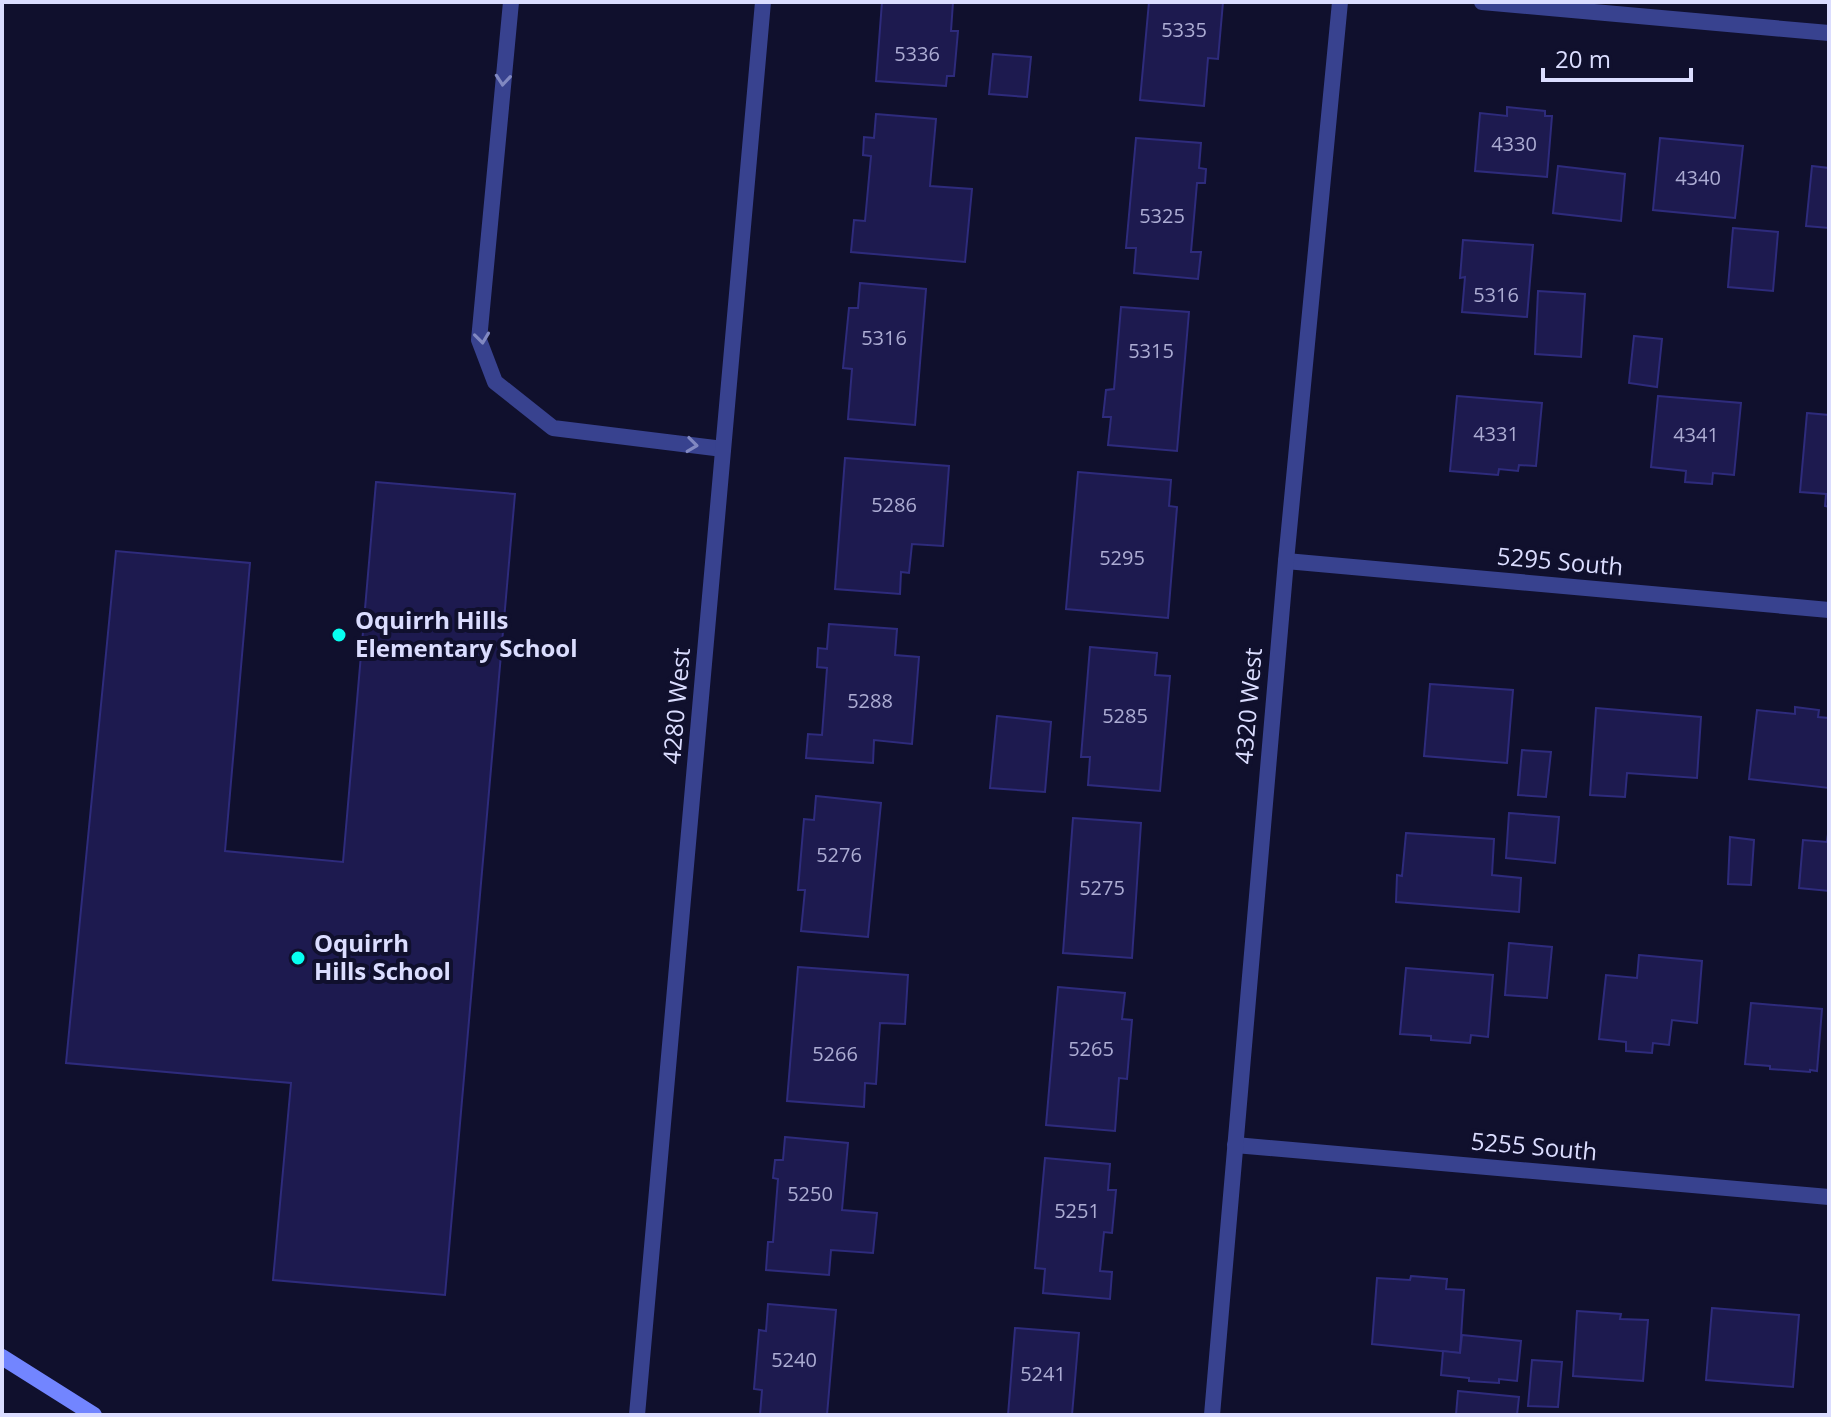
<svg xmlns="http://www.w3.org/2000/svg" width="1831" height="1417" viewBox="0 0 1831 1417" font-family="'Open Sans',sans-serif">
<rect width="100%" height="100%" fill="#10102d"/>
<g fill="#1d1a4f" stroke="#2e2b7c" stroke-width="2">
<path d="M 882,2 L 953,2 L 951,31 L 958,31 L 954,76 L 947,76 L 946,86 L 876,81 Z"/>
<path d="M 1149,2 L 1223,2 L 1218,59 L 1208,58 L 1204,106 L 1140,100 Z"/>
<path d="M 993,54 L 1031,57 L 1027,97 L 989,94 Z"/>
<path d="M 1507,107 L 1545,111 L 1545,116 L 1552,116 L 1547,177 L 1475,171 L 1480,113 L 1507,116 Z"/>
<path d="M 876,114 L 936,119 L 930,186 L 972,189 L 965,262 L 851,252 L 854,220 L 865,221 L 871,156 L 863,155 L 864,137 L 874,138 Z"/>
<path d="M 1136,138 L 1201,143 L 1199,168 L 1206,169 L 1205,183 L 1197,183 L 1191,252 L 1201,252 L 1198,279 L 1134,273 L 1136,248 L 1126,248 Z"/>
<path d="M 1660,138 L 1743,146 L 1735,218 L 1653,210 Z"/>
<path d="M 1558,166 L 1625,174 L 1621,221 L 1553,213 Z"/>
<path d="M 1812,166 L 1829,168 L 1829,228 L 1806,226 Z"/>
<path d="M 1733,228 L 1778,232 L 1773,291 L 1728,287 Z"/>
<path d="M 1463,240 L 1533,245 L 1527,317 L 1462,312 L 1465,277 L 1460,278 Z"/>
<path d="M 860,283 L 926,289 L 915,425 L 848,419 L 852,369 L 843,368 L 849,308 L 858,308 Z"/>
<path d="M 1538,291 L 1585,294 L 1581,357 L 1535,354 Z"/>
<path d="M 1121,307 L 1189,312 L 1177,451 L 1108,445 L 1111,417 L 1103,417 L 1106,390 L 1114,389 Z"/>
<path d="M 1634,336 L 1662,339 L 1657,387 L 1629,383 Z"/>
<path d="M 1457,396 L 1542,403 L 1536,466 L 1519,465 L 1518,471 L 1499,469 L 1498,475 L 1450,471 Z"/>
<path d="M 1658,396 L 1741,403 L 1734,475 L 1713,473 L 1712,484 L 1685,482 L 1686,471 L 1651,467 Z"/>
<path d="M 1807,413 L 1829,415 L 1829,507 L 1825,506 L 1826,494 L 1800,492 Z"/>
<path d="M 845,458 L 949,466 L 943,546 L 912,544 L 909,573 L 901,572 L 900,594 L 835,589 Z"/>
<path d="M 1078,472 L 1171,480 L 1169,506 L 1177,507 L 1168,618 L 1066,609 Z"/>
<path d="M 376,482 L 515,494 L 445,1295 L 273,1280 L 291,1083 L 66,1063 L 116,551 L 250,563 L 225,851 L 343,862 Z"/>
<path d="M 829,624 L 897,629 L 895,655 L 919,657 L 912,744 L 874,740 L 873,763 L 806,758 L 808,734 L 822,735 L 827,668 L 817,667 L 818,648 L 827,649 Z"/>
<path d="M 1090,647 L 1157,653 L 1155,675 L 1170,676 L 1160,791 L 1088,785 L 1090,757 L 1081,757 Z"/>
<path d="M 1430,684 L 1513,690 L 1507,763 L 1424,756 Z"/>
<path d="M 1795,707 L 1819,710 L 1818,717 L 1829,718 L 1829,788 L 1749,779 L 1757,710 L 1795,714 Z"/>
<path d="M 1596,708 L 1701,717 L 1697,778 L 1627,773 L 1625,797 L 1590,795 Z"/>
<path d="M 997,716 L 1051,722 L 1045,792 L 990,788 Z"/>
<path d="M 1522,750 L 1551,752 L 1546,797 L 1518,795 Z"/>
<path d="M 816,796 L 881,803 L 868,937 L 801,931 L 805,890 L 798,890 L 804,819 L 814,820 Z"/>
<path d="M 1509,813 L 1559,817 L 1555,863 L 1506,858 Z"/>
<path d="M 1073,818 L 1141,823 L 1132,958 L 1063,953 Z"/>
<path d="M 1406,833 L 1494,839 L 1492,875 L 1521,878 L 1519,912 L 1396,902 L 1397,875 L 1402,876 Z"/>
<path d="M 1828,834 L 1829,835 L 1829,891 L 1799,888 L 1803,840 L 1827,842 Z"/>
<path d="M 1730,837 L 1754,840 L 1751,885 L 1728,884 Z"/>
<path d="M 1509,943 L 1552,947 L 1547,998 L 1505,995 Z"/>
<path d="M 1639,955 L 1702,961 L 1697,1023 L 1672,1020 L 1669,1045 L 1653,1043 L 1652,1053 L 1626,1051 L 1626,1042 L 1599,1039 L 1606,975 L 1637,978 Z"/>
<path d="M 798,967 L 908,975 L 905,1024 L 880,1023 L 876,1084 L 865,1083 L 864,1107 L 787,1101 Z"/>
<path d="M 1406,968 L 1493,975 L 1488,1037 L 1471,1035 L 1470,1043 L 1431,1040 L 1431,1036 L 1400,1034 Z"/>
<path d="M 1058,987 L 1125,993 L 1122,1019 L 1132,1020 L 1127,1079 L 1119,1078 L 1115,1131 L 1046,1125 Z"/>
<path d="M 1751,1003 L 1822,1009 L 1817,1071 L 1810,1070 L 1810,1072 L 1770,1069 L 1770,1066 L 1745,1064 Z"/>
<path d="M 785,1137 L 848,1143 L 842,1210 L 877,1213 L 873,1253 L 831,1250 L 829,1275 L 766,1270 L 768,1242 L 773,1242 L 778,1179 L 773,1178 L 775,1160 L 783,1160 Z"/>
<path d="M 1045,1158 L 1110,1164 L 1108,1190 L 1116,1190 L 1112,1233 L 1104,1232 L 1100,1271 L 1112,1272 L 1110,1299 L 1043,1293 L 1045,1269 L 1035,1268 Z"/>
<path d="M 1411,1276 L 1447,1279 L 1446,1289 L 1464,1290 L 1460,1353 L 1372,1344 L 1377,1278 L 1410,1280 Z"/>
<path d="M 768,1304 L 836,1310 L 827,1415 L 760,1415 L 762,1390 L 754,1389 L 759,1330 L 766,1331 Z"/>
<path d="M 1712,1308 L 1799,1315 L 1793,1387 L 1706,1380 Z"/>
<path d="M 1577,1311 L 1621,1314 L 1620,1319 L 1648,1320 L 1643,1381 L 1573,1376 Z"/>
<path d="M 1015,1328 L 1079,1333 L 1072,1415 L 1008,1415 Z"/>
<path d="M 1462,1335 L 1521,1341 L 1517,1381 L 1499,1379 L 1499,1383 L 1469,1381 L 1469,1378 L 1441,1375 L 1443,1351 L 1460,1353 Z"/>
<path d="M 1532,1360 L 1562,1362 L 1558,1407 L 1528,1406 Z"/>
<path d="M 1458,1391 L 1519,1397 L 1517,1415 L 1456,1415 Z"/>
</g>
<g fill="none" stroke-linecap="round" stroke-linejoin="round">
<path stroke="#38428f" stroke-width="16" d="M 511,2 L 479,340 L 495,382 L 553,428 L 723,449"/>
<g stroke="#38428f" stroke-width="16">
<path d="M 1482,2 L 1829,33"/>
<path d="M 1286,561 L 1829,610"/>
<path d="M 1235,1145 L 1829,1197"/>
<path d="M 637,1415 L 763,2"/>
<path d="M 1212,1415 L 1286,561 L 1340,2"/>
</g>
<path stroke="#7285ff" stroke-width="16" d="M 2,1357 L 94,1415"/>
</g>
<defs><path id="oneway-chevron" d="M-2-3.5L2.5 0L-2 3.5" fill="none" stroke-width="1.6" stroke-linecap="round" stroke-linejoin="round" transform="scale(2)"/></defs>
<g stroke="#8188c1">
<use href="#oneway-chevron" transform="translate(503 80) rotate(95)"/>
<use href="#oneway-chevron" transform="translate(482 338) rotate(83)"/>
<use href="#oneway-chevron" transform="translate(692 445) rotate(7)"/>
</g>
<g fill="#07fff1" stroke="#10102d" stroke-width="3">
<circle cx="339" cy="635" r="8"/>
<circle cx="298" cy="958" r="8"/>
</g>
<g text-anchor="middle" stroke-width="8" stroke-linejoin="round" paint-order="stroke">
<g font-size="20" fill="#acacd3">
<text x="1184" y="37">5335</text>
<text x="917" y="61">5336</text>
<text x="1514" y="151">4330</text>
<text x="1698" y="185">4340</text>
<text x="1162" y="223">5325</text>
<text x="1496" y="302">5316</text>
<text x="884" y="345">5316</text>
<text x="1151" y="358">5315</text>
<text x="1496" y="441">4331</text>
<text x="1696" y="442">4341</text>
<text x="894" y="512">5286</text>
<text x="1122" y="565">5295</text>
<text x="870" y="708">5288</text>
<text x="1125" y="723">5285</text>
<text x="839" y="862">5276</text>
<text x="1102" y="895">5275</text>
<text x="1091" y="1056">5265</text>
<text x="835" y="1061">5266</text>
<text x="810" y="1201">5250</text>
<text x="1077" y="1218">5251</text>
<text x="794" y="1367">5240</text>
<text x="1043" y="1381">5241</text>
</g>
<g font-size="24" fill="#dbddff" stroke="#10102d">
<text transform="translate(1560 562) rotate(5)" y="8">5295 South</text>
<text transform="translate(677 706) rotate(-85)" y="8">4280 West</text>
<text transform="translate(1249 706) rotate(-85)" y="8">4320 West</text>
<text transform="translate(1534 1147) rotate(5)" y="8">5255 South</text>
</g>
<g font-size="24" font-weight="bold" fill="#dbddff" stroke="#10102d" text-anchor="start">
<text x="355" y="629">Oquirrh Hills<tspan x="355" dy="28">Elementary School</tspan></text>
<text x="314" y="952">Oquirrh<tspan x="314" dy="28">Hills School</tspan></text>
</g>
</g>
<rect width="1831" height="1417" fill="none" stroke="#dbddff" stroke-width="8"/>
<path d="M1543 68v12h148v-12" fill="none" stroke="#dbddff" stroke-width="4"/>
<text x="1555" y="68" font-size="24" fill="#dbddff" stroke="#10102d" stroke-width="6" paint-order="stroke">20 m</text>
</svg>
